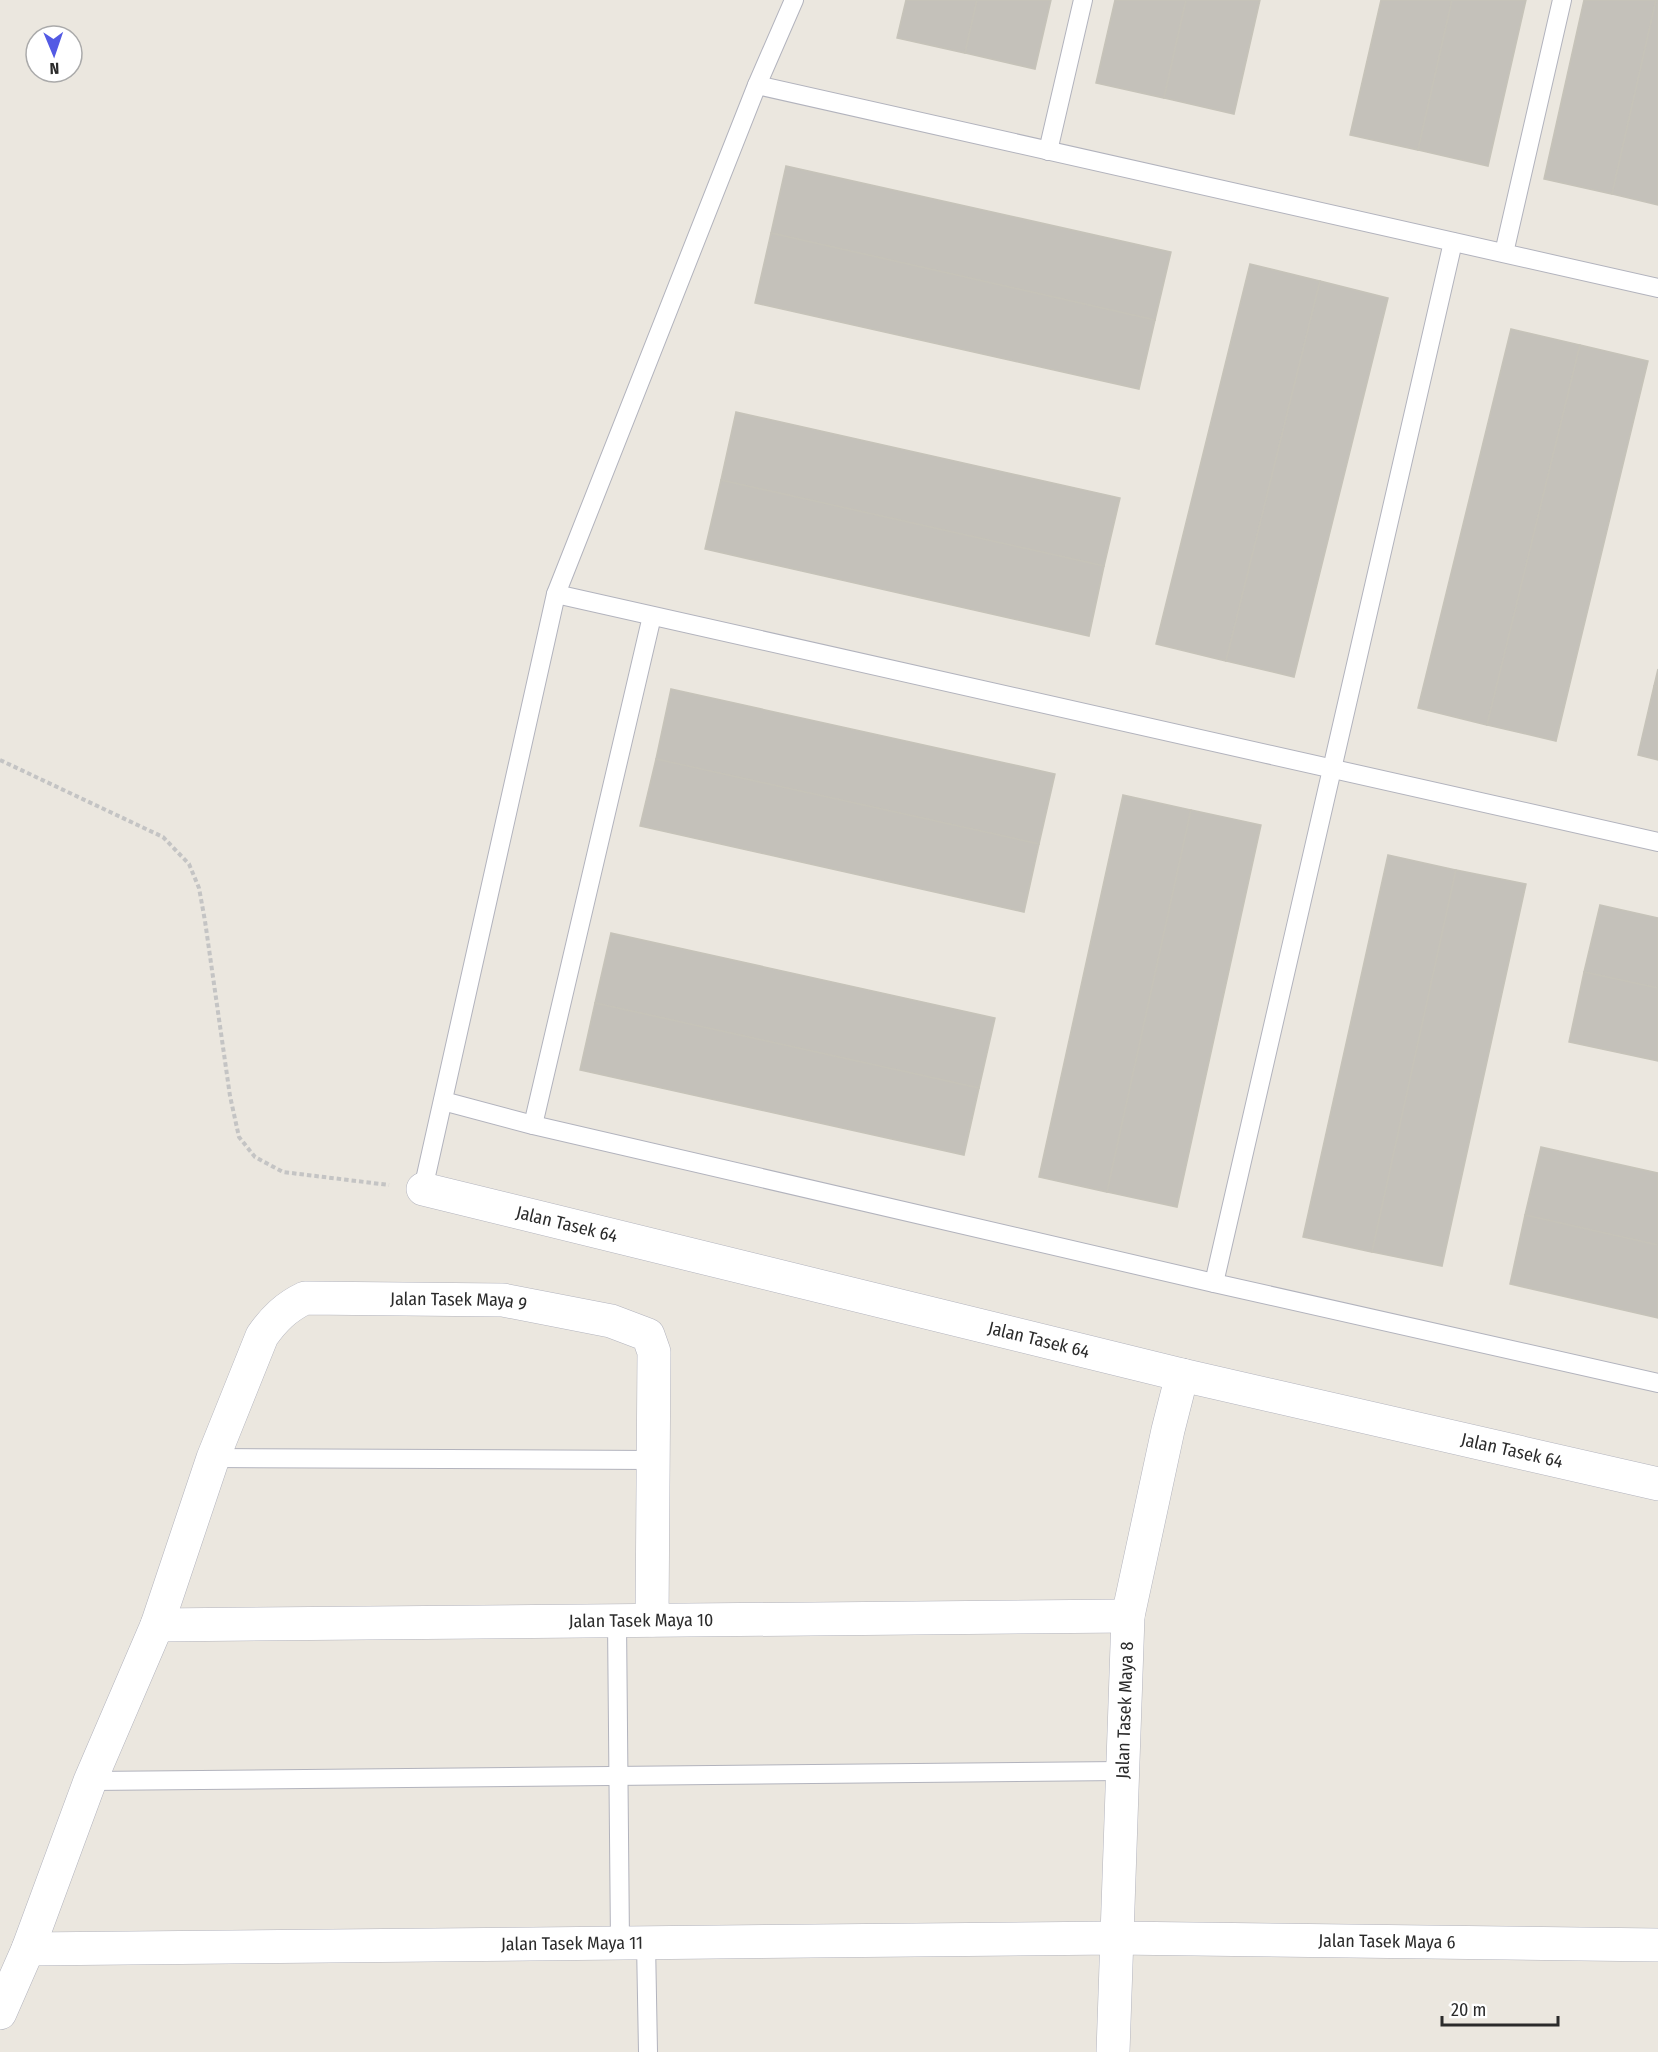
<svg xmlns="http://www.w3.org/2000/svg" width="1658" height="2052" viewBox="0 0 1658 2052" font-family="'Fira Sans Condensed',sans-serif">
<rect width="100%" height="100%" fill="#ebe7df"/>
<g fill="#c4c1ba" stroke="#c6c3b9" stroke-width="1.5">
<path d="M 906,0 L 977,0 L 965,53 L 897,38 Z"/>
<path d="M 977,0 L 1051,0 L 1035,69 L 965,53 Z"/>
<path d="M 1115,0 L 1186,0 L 1164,98 L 1096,83 Z"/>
<path d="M 1186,0 L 1260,0 L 1234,114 L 1164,98 Z"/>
<path d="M 1381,0 L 1452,0 L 1418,150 L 1350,135 Z"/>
<path d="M 1452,0 L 1526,0 L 1488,166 L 1418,150 Z"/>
<path d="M 1584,0 L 1656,0 L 1612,194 L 1544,179 Z"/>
<path d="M 1656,0 L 1658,0 L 1658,205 L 1612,194 Z"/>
<path d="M 786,166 L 1171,252 L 1155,320 L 771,233 Z"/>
<path d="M 771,233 L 1155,320 L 1139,389 L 755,303 Z"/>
<path d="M 1250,264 L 1320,281 L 1226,661 L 1156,644 Z"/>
<path d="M 1320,281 L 1388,298 L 1294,677 L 1226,661 Z"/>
<path d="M 1511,329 L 1580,345 L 1487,725 L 1418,708 Z"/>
<path d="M 1580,345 L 1648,361 L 1556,741 L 1487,725 Z"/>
<path d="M 736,412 L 1120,498 L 1104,566 L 721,480 Z"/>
<path d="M 721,480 L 1104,566 L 1089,636 L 705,549 Z"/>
<path d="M 1658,669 L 1658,687 L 1654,686 Z"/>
<path d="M 1654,686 L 1658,687 L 1658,760 L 1638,755 Z"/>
<path d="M 671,689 L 1055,774 L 1039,844 L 656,759 Z"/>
<path d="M 656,759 L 1039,844 L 1024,912 L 640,826 Z"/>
<path d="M 1123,795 L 1191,810 L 1107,1192 L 1039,1177 Z"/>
<path d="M 1191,810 L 1261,825 L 1177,1207 L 1107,1192 Z"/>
<path d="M 1388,855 L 1456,870 L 1372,1252 L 1303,1237 Z"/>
<path d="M 1456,870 L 1526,884 L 1442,1266 L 1372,1252 Z"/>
<path d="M 1600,905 L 1658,918 L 1658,988 L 1584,972 Z"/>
<path d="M 611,933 L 995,1018 L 979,1088 L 595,1003 Z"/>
<path d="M 1584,972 L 1658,988 L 1658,1061 L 1569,1042 Z"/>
<path d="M 595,1003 L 979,1088 L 964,1155 L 580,1070 Z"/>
<path d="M 1541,1147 L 1658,1173 L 1658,1245 L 1525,1215 Z"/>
<path d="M 1525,1215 L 1658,1245 L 1658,1318 L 1510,1284 Z"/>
</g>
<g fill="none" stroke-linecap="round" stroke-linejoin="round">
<defs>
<g id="service">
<path d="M 757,85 L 1658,288"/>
<path d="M 1048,151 L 1083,0"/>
<path d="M 1504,253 L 1562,0"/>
<path d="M 556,594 L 1658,842"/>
<path d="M 443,1101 L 533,1125 L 1214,1283 L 1658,1383"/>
<path d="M 533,1125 L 652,616"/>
<path d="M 423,1189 L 556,594 L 757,85 L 794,0"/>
<path d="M 1214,1283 L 1453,242"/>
<path d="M 213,1458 L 652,1460"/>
<path d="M 617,1621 L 620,1943"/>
<path d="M 90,1781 L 1121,1771"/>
<path d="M 646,1942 L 648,2052"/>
</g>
<g id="minor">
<path id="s1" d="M 423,1189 L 1182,1375 L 1658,1484"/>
<path id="s2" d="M 157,1625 L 1128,1616"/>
<path id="s3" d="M 28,1949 L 1116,1938 L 1658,1945"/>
<path id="s4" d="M 0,2013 L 28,1949 L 90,1781 L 157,1625 L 213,1458 L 262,1336 C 274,1319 286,1307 305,1298 L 503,1300 L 611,1321 L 648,1335 L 654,1352 L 652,1620"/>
<path id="s5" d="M 1113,2052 L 1128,1616 L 1168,1430 L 1182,1375"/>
</g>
</defs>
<use href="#service" stroke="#b2b3bd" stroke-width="20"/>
<use href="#minor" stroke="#b2b3bd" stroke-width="34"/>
<path stroke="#c4c4c4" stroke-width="4" stroke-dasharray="4.5 3" stroke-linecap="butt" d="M 0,760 L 163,837 L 189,864 L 199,888 L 205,921 L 230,1096 L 239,1137 L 255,1157 L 283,1172 L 389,1185"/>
<use href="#service" stroke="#fff" stroke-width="18"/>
<use href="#minor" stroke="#fff" stroke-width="33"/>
</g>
<g text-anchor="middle" stroke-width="5" stroke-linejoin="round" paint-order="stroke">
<g font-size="18" fill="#2b2b2b" stroke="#fff">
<text dy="6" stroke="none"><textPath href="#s1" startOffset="148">Jalan Tasek 64</textPath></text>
<text dy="6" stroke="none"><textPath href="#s4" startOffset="938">Jalan Tasek Maya 9</textPath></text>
<text dy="6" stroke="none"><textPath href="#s1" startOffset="634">Jalan Tasek 64</textPath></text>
<text dy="6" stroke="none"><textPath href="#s1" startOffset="1120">Jalan Tasek 64</textPath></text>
<text dy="6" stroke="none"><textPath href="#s2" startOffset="484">Jalan Tasek Maya 10</textPath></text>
<text dy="6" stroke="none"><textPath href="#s5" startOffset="342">Jalan Tasek Maya 8</textPath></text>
<text dy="6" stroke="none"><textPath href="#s3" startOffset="1359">Jalan Tasek Maya 6</textPath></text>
<text dy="6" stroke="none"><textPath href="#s3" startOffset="544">Jalan Tasek Maya 11</textPath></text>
</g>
</g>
<g transform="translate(54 54) rotate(178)"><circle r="28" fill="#ffffff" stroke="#aaaaaa" stroke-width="1.5"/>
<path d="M0-4.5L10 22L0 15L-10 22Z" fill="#535ae4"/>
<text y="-9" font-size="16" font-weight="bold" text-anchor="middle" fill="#2b2b2b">N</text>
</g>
<path d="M1442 2016v9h116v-9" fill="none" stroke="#2b2b2b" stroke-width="3"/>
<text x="1451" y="2016" font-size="18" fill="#2b2b2b" stroke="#ffffff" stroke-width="4.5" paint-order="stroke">20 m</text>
</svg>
